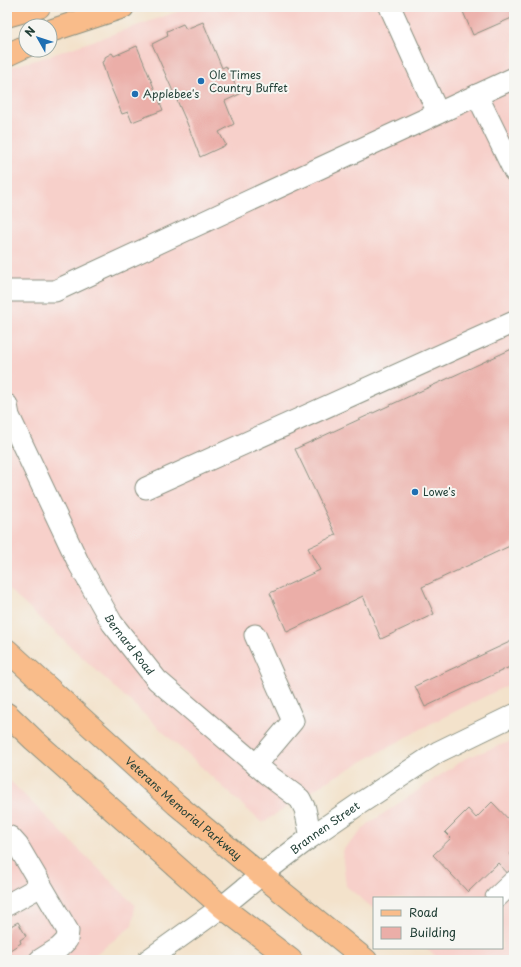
<svg xmlns="http://www.w3.org/2000/svg" width="521" height="967" viewBox="0 0 521 967" font-family="'Playpen Sans',sans-serif">
<rect width="100%" height="100%" fill="#f6f6f2"/>
<filter id="ink" filterUnits="userSpaceOnUse"><feTurbulence type="fractalNoise" baseFrequency=".025" numOctaves="2"/><feDisplacementMap in="SourceGraphic" scale="8" xChannelSelector="R" yChannelSelector="G"/><feConvolveMatrix kernelMatrix="1 2 1 2 8 2 1 2 1" color-interpolation-filters="sRGB"/></filter>
<filter id="wash" filterUnits="userSpaceOnUse"><feTurbulence type="fractalNoise" baseFrequency=".012" numOctaves="4" result="noise"/><feDisplacementMap in="SourceGraphic" scale="16" xChannelSelector="R" yChannelSelector="G"/><feGaussianBlur stdDeviation="0.9" result="paint"/><feColorMatrix in="noise" values="0 0 0 0 0 0 0 0 0 0 0 0 0 0 0 0 0 1.4 0 .05"/><feComposite in="paint" operator="in"/></filter>
<g filter="url(#wash)">
<rect width="100%" height="100%" fill="#f3e2cb"/>
<g fill="#f7d0ca">
<path d="M 191,7 L 514,7 L 514,682 L 430,724 L 331,779 L 262,823 L 7,588 L 7,68 L 46,57 Z"/>
<path d="M 514,740 L 514,960 L 441,960 L 425,948 L 502,948 L 502,898 L 374,898 L 374,909 L 346,886 L 342,851 L 368,824 L 466,758 Z"/>
<path d="M 7,778 L 135,905 L 132,926 L 88,960 L 7,960 Z"/>
</g>
<g id="blocks">
<g fill="#ebaea8">
<path d="M 461,7 L 514,7 L 514,17 L 473,35 Z"/>
<path d="M 203,22 L 222,68 L 226,66 L 240,94 L 225,101 L 234,124 L 219,132 L 226,145 L 200,157 L 187,123 L 152,44 L 168,36 L 167,31 L 183,24 L 186,29 Z"/>
<path d="M 137,46 L 163,110 L 132,122 L 128,112 L 122,114 L 107,78 L 102,62 L 105,60 L 105,57 L 112,53 L 114,56 Z"/>
<path d="M 514,348 L 514,544 L 422,587 L 434,614 L 381,639 L 363,596 L 287,632 L 270,593 L 320,570 L 308,548 L 336,535 L 295,449 Z"/>
<path d="M 514,640 L 514,665 L 425,707 L 415,686 Z"/>
<path d="M 492,802 L 514,825 L 514,850 L 510,854 L 514,859 L 514,880 L 498,863 L 468,892 L 433,855 L 451,838 L 445,832 L 468,809 L 476,818 Z"/>
<path d="M 18,922 L 26,936 L 20,940 L 21,943 L 7,952 L 7,928 Z"/>
</g>
</g>
</g>
<g filter="url(#ink)">
<use href="#blocks" fill-opacity="0" stroke="#899080" stroke-width="1"/>
<g fill="none" stroke-linecap="round" stroke-linejoin="round">
<defs>
<g id="minor">
<path d="M 390,7 L 438,113"/>
<path d="M 477,95 L 514,171"/>
<path d="M 7,291 L 55,291 L 514,78"/>
<path id="s1" d="M 7,405 L 9,416 L 79,564 L 112,623 L 157,680 L 268,775 L 300,799 L 305,809 L 311,837"/>
<path d="M 146,488 L 514,322"/>
<path d="M 255,635 L 293,721 L 256,765"/>
<path d="M 7,836 L 10,837 L 18,846 L 68,931 L 67,940 L 59,948 L 40,960"/>
<path d="M 496,898 L 514,881"/>
<path d="M 7,905 L 41,886"/>
<path id="s2" d="M 148,960 L 222,907 L 261,875 L 311,837 L 359,804 L 438,752 L 514,715"/>
</g>
<g id="major">
<path d="M 7,16 L 39,7"/>
<path d="M 50,31 L 123,7"/>
<path d="M 7,55 L 26,46"/>
</g>
<g id="highway">
<path id="s3" d="M 7,650 L 176,804 L 261,875 L 366,960"/>
<path d="M 7,714 L 34,740 L 222,907 L 291,960"/>
</g>
</defs>
<use href="#minor" stroke="#899080" stroke-width="23"/>
<use href="#major" stroke="#899080" stroke-width="24"/>
<use href="#highway" stroke="#899080" stroke-width="24"/>
<use href="#minor" stroke="#fff" stroke-width="21"/>
<use href="#major" stroke="#f9bc8a" stroke-width="22"/>
<use href="#highway" stroke="#f9bc8a" stroke-width="22"/>
</g>
</g>
<g fill="#1f6fb2" stroke="#f6f6f2" stroke-width="1.5">
<circle cx="201" cy="81" r="4"/>
<circle cx="135" cy="94" r="4"/>
<circle cx="415" cy="492" r="4"/>
</g>
<g text-anchor="middle" stroke-width="4" stroke-linejoin="round" paint-order="stroke">
<g font-size="11" fill="#1f3d34" stroke="#f6f6f2" text-anchor="start">
<text x="209" y="79">Ole Times<tspan x="209" dy="13">Country Buffet</tspan></text>
<text x="143" y="98">Applebee's</text>
<text x="423" y="496">Lowe's</text>
</g>
<g font-size="11" fill="#1f3d34" stroke="#f6f6f2">
<text dy="4" stroke="none"><textPath href="#s1" startOffset="270">Bernard Road</textPath></text>
<text dy="4" stroke="none"><textPath href="#s3" startOffset="237">Veterans Memorial Parkway</textPath></text>
<text dy="4" stroke="none"><textPath href="#s2" startOffset="221">Brannen Street</textPath></text>
</g>
</g>
<rect width="521" height="967" fill="none" stroke="#f6f6f2" stroke-width="24"/>
<rect x="373" y="897" width="130" height="52" fill="#f6f6f2" stroke="#a0aca6"/>
<rect x="381" y="910" width="20" height="6" fill="#f9bc8a" stroke="#a0aca6"/>
<text x="409" y="917" font-size="12" fill="#1f3d34">Road</text>
<rect x="381" y="927" width="20" height="12" fill="#ebaea8" stroke="#a0aca6"/>
<text x="409" y="937" font-size="12" fill="#1f3d34">Building</text>
<g transform="translate(38 38) rotate(309)"><circle r="19" fill="#f6f6f2" stroke="#a0aca6"/>
<path d="M0-3L7 15L0 10L-7 15Z" fill="#1f6fb2"/>
<text y="-6" font-size="11" font-weight="bold" text-anchor="middle" fill="#1f3d34">N</text>
</g>
</svg>
